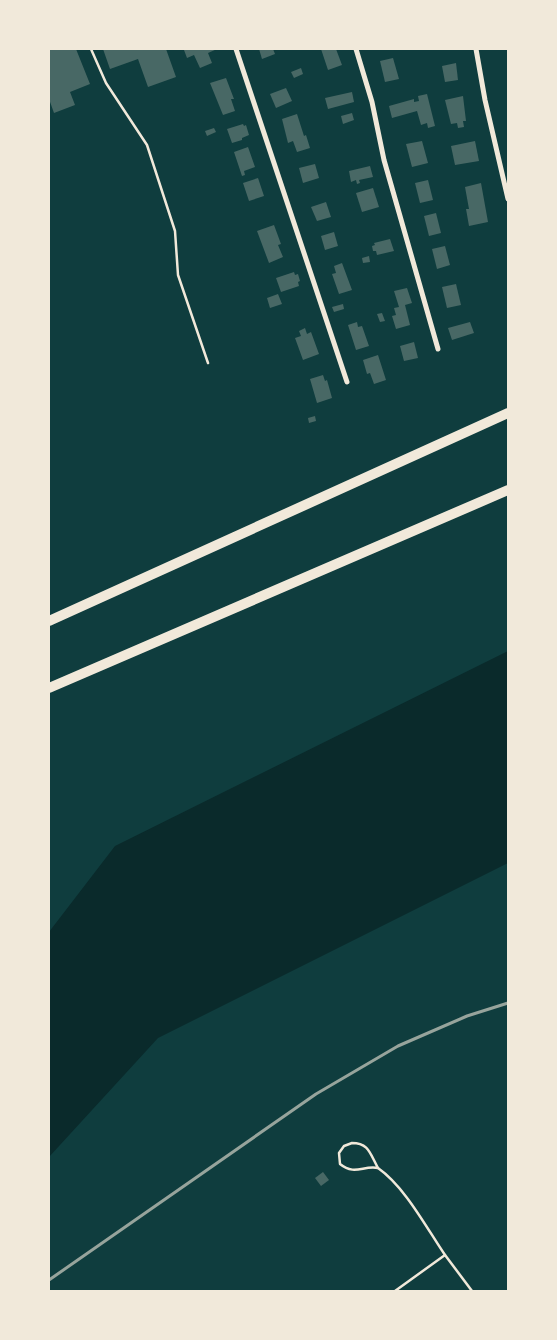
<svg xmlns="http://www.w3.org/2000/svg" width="557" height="1340" viewBox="0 0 557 1340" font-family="Figtree,sans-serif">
<rect width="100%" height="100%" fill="#0f3d3e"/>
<path fill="#0a2a2b" d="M 508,651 L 508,863 L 158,1038 L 49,1157 L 49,932 L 115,846 Z"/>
<g fill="#486865">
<path d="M 49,49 L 76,49 L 90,84 L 70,92 L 75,105 L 54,113 L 49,99 Z"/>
<path d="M 103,49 L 166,49 L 176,77 L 148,87 L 138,59 L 110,69 Z"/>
<path d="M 187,49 L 217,49 L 208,53 L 212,63 L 200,68 L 194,55 L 187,58 L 184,50 Z"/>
<path d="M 259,49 L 273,49 L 275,54 L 262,59 Z"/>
<path d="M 321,49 L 336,49 L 342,65 L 328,70 Z"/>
<path d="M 393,58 L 399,79 L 385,82 L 380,61 Z"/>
<path d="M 456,63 L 458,80 L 445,82 L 442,66 Z"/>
<path d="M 301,68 L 303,74 L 294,78 L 291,72 Z"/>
<path d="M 226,78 L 234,99 L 231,99 L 235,111 L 223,115 L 210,83 Z"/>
<path d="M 286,88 L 292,101 L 276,108 L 270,94 Z"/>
<path d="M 352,92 L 354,102 L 328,109 L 325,98 Z"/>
<path d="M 427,94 L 435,126 L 428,128 L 427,123 L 421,125 L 417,111 L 392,118 L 389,106 L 414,99 L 414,102 L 419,101 L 418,96 Z"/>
<path d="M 463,96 L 466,121 L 463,121 L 464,127 L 458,128 L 457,123 L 451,124 L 445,100 Z"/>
<path d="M 352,113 L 354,120 L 343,124 L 341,116 Z"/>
<path d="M 297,114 L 304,136 L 306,135 L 310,148 L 297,152 L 293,141 L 288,143 L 282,119 Z"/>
<path d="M 243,124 L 244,126 L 246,125 L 249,135 L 242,138 L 242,140 L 232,143 L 227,129 Z"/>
<path d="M 214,128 L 216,132 L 207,136 L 205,131 Z"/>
<path d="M 422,141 L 428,163 L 412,167 L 406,144 Z"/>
<path d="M 475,141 L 479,161 L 455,165 L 451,146 Z"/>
<path d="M 248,147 L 255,167 L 244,171 L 245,175 L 242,176 L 234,152 Z"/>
<path d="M 315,164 L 319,178 L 303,183 L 299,168 Z"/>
<path d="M 370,166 L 373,177 L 359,180 L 360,183 L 357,184 L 356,180 L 351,182 L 349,171 Z"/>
<path d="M 258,178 L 264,196 L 249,201 L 243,183 Z"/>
<path d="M 428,180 L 433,200 L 420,203 L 415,183 Z"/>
<path d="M 481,183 L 488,222 L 469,226 L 466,209 L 469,209 L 465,187 Z"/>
<path d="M 373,188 L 379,207 L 362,212 L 356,193 Z"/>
<path d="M 326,202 L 331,217 L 317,221 L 311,207 Z"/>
<path d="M 436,213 L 441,233 L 429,236 L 424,216 Z"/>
<path d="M 274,225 L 281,244 L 278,245 L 283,257 L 269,263 L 257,231 Z"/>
<path d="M 334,232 L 338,246 L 325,250 L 321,236 Z"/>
<path d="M 390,239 L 394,251 L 377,255 L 376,251 L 373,251 L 372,246 L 375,245 L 374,243 Z"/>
<path d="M 445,246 L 450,265 L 437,269 L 432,249 Z"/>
<path d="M 369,256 L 370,262 L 363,263 L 362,258 Z"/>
<path d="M 342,263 L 352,290 L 339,294 L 332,274 L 336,273 L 334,266 Z"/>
<path d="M 294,272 L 295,275 L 298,274 L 300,281 L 298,282 L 299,286 L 281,292 L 276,278 Z"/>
<path d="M 456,284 L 461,305 L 447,308 L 442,287 Z"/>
<path d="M 407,288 L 412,303 L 405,305 L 410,325 L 396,329 L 392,316 L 396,315 L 394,308 L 399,307 L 394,291 Z"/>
<path d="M 278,294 L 282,304 L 270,308 L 267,298 Z"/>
<path d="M 343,304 L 344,309 L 334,312 L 332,307 Z"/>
<path d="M 382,313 L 385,321 L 380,322 L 377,314 Z"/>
<path d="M 357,322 L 358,327 L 362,326 L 369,346 L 356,350 L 348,325 Z"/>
<path d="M 470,322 L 474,333 L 452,340 L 448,328 Z"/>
<path d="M 305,328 L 307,334 L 311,332 L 319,354 L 303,360 L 295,338 L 301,336 L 299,331 Z"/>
<path d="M 414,342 L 418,358 L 404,361 L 400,346 Z"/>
<path d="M 378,355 L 386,380 L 374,384 L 370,373 L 367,374 L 363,360 Z"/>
<path d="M 323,375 L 325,381 L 327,380 L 332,398 L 317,403 L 310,379 Z"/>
<path d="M 315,416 L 316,421 L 309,423 L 308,418 Z"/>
<path d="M 323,1172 L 329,1180 L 321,1186 L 315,1178 Z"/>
</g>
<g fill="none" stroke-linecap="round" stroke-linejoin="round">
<g stroke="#f1e9da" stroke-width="2.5">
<path d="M 91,49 L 106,83 L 147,145 L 175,231 L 178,275 L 208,363"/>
<path d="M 352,1143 C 369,1143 370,1154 378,1168 C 363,1165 355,1176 340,1164 L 339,1153 L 344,1146 Z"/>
<path d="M 378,1168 C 405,1187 426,1227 445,1255"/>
<path d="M 395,1291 L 445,1255 L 472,1291"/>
</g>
<g stroke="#f1e9da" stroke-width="5">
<path d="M 236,49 L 347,382"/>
<path d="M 356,49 L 372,102 L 384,160 L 438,349"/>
<path d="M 476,49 L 485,100 L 508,199"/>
</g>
<g stroke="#f1e9da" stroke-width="10">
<path d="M 49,621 L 508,413"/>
<path d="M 49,688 L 508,490"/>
</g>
<path stroke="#97a49c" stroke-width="3" d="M 49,1280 L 316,1094 L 398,1046 L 467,1016 L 508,1003"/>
</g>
<rect width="557" height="1340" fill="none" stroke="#f1e9da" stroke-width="100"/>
</svg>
